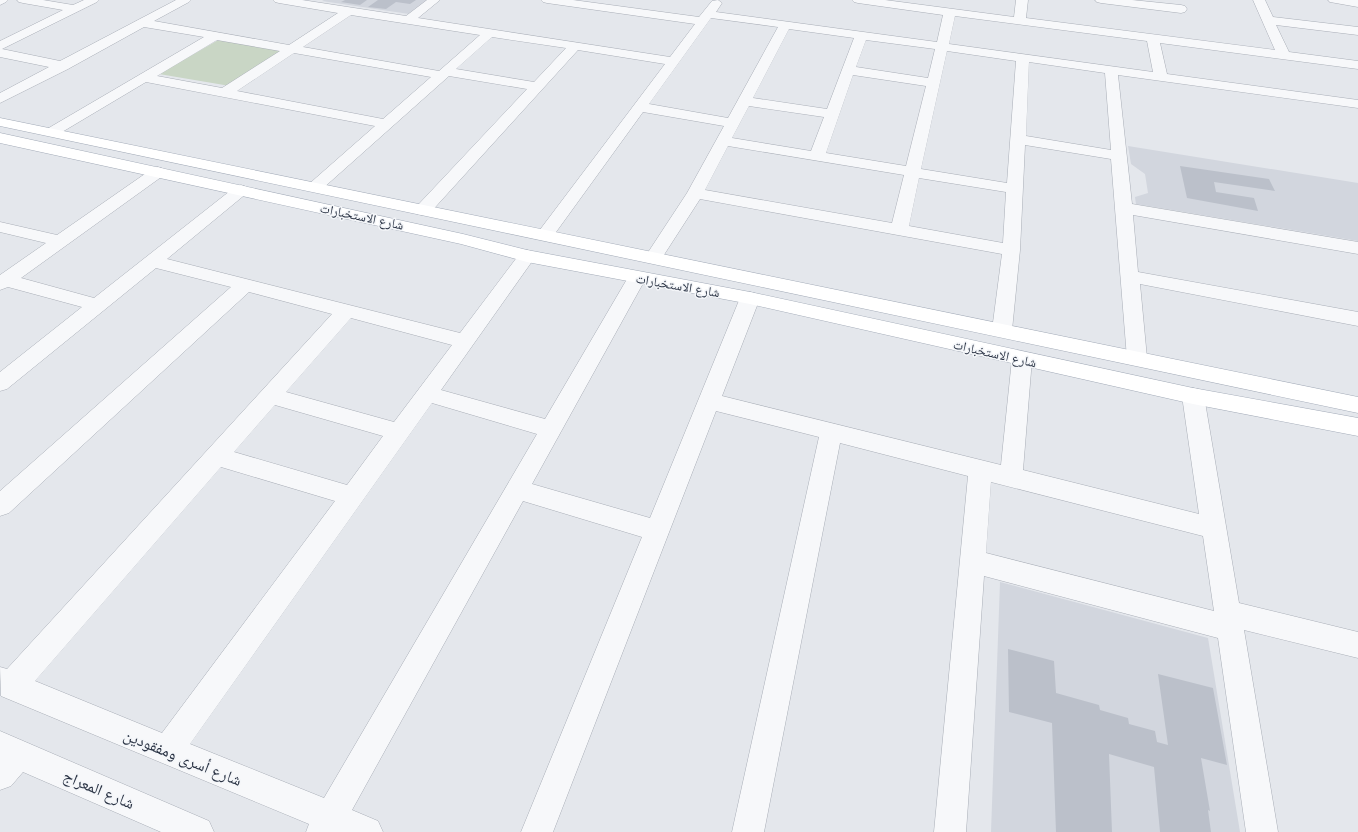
<svg xmlns="http://www.w3.org/2000/svg" width="1358" height="832" viewBox="0 0 1358 832" font-family="'DM Sans','Noto Naskh Arabic',sans-serif">
<rect width="100%" height="100%" fill="#e4e7ec"/>
<g fill="#d2d6de">
<path d="M 324,0 L 428,0 L 409,14 L 322,1 Z"/>
<path d="M 1128,146 L 1358,183 L 1358,241 L 1136,204 L 1135,197 L 1148,193 L 1145,174 L 1131,164 Z"/>
<path d="M 1000,582 L 1208,638 L 1240,832 L 991,832 Z"/>
</g>
<path fill="#c9d6c5" d="M 220,39 L 286,49 L 230,86 L 159,74 Z"/>
<g fill="#bbc0ca">
<path d="M 345,0 L 367,0 L 360,5 L 341,2 Z"/>
<path d="M 378,0 L 416,0 L 410,4 L 396,2 L 386,9 L 368,7 Z"/>
<path d="M 1180,166 L 1269,179 L 1275,191 L 1214,182 L 1216,192 L 1254,198 L 1258,211 L 1187,198 Z"/>
<path d="M 1008,649 L 1054,661 L 1056,693 L 1099,705 L 1100,710 L 1128,718 L 1129,724 L 1155,731 L 1157,742 L 1168,745 L 1158,674 L 1213,688 L 1227,765 L 1201,758 L 1210,811 L 1208,810 L 1211,832 L 1160,832 L 1154,767 L 1109,754 L 1112,832 L 1056,832 L 1052,723 L 1009,712 Z"/>
</g>
<g fill="none" stroke-linecap="round" stroke-linejoin="round">
<defs>
<g id="minor">
<path d="M 0,0 L 8,0 L 6,2 L 0,5 Z"/>
<path d="M 17,0 L 43,0 L 73,5 L 84,0 L 99,0 L 97,2 L 2,49 L 60,61 L 176,0 L 191,0 L 189,2 L 154,21 L 289,45 L 338,13 L 279,3 L 275,2 L 273,0 L 302,0 L 406,16 L 427,0 L 440,0 L 418,18 L 670,57 L 695,24 L 547,3 L 543,2 L 541,0 L 573,0 L 699,17 L 712,1 L 718,0 L 722,3 L 716,12 L 937,42 L 943,15 L 858,3 L 854,2 L 852,0 L 885,0 L 1014,17 L 1016,0 L 1028,0 L 1026,18 L 1275,50 L 1253,0 L 1265,0 L 1273,17 L 1358,27 L 1358,35 L 1276,25 L 1289,52 L 1358,61 L 1358,69 L 1160,43 L 1167,74 L 1358,100 L 1358,108 L 1118,75 L 1132,204 L 1358,242 L 1358,254 L 1133,215 L 1138,272 L 1358,312 L 1358,326 L 1140,284 L 1147,358 L 1144,363 L 1137,365 L 1130,363 L 1127,358 L 1111,159 L 1025,145 L 1020,250 L 1012,330 L 1009,335 L 1002,337 L 995,335 L 992,330 L 1002,254 L 700,199 L 660,261 L 654,263 L 648,261 L 645,257 L 687,193 L 724,126 L 643,112 L 551,239 L 545,240 L 539,239 L 536,235 L 539,231 L 665,64 L 578,50 L 429,214 L 423,215 L 417,214 L 415,210 L 417,206 L 527,89 L 449,76 L 321,190 L 315,192 L 309,190 L 307,187 L 309,184 L 375,126 L 146,82 L 57,135 L 52,136 L 47,135 L 45,132 L 47,129 L 204,37 L 144,27 L 68,69 L 0,103 L 0,93 L 49,67 L 0,57 L 0,41 L 63,10 L 23,3 L 19,2 ZM 351,15 L 480,35 L 439,71 L 303,47 ZM 955,16 L 1147,41 L 1153,72 L 949,44 ZM 711,18 L 778,27 L 728,118 L 649,104 ZM 789,29 L 854,38 L 827,109 L 753,98 ZM 492,37 L 566,48 L 534,82 L 456,69 ZM 217,40 L 280,51 L 222,88 L 157,76 ZM 866,40 L 935,49 L 928,78 L 856,67 ZM 947,51 L 1016,61 L 1007,183 L 921,169 ZM 294,53 L 431,77 L 383,119 L 237,91 ZM 1029,62 L 1105,73 L 1111,150 L 1026,136 ZM 853,75 L 926,86 L 906,166 L 826,153 ZM 749,106 L 824,117 L 811,151 L 732,138 ZM 728,146 L 904,175 L 892,223 L 705,190 ZM 919,178 L 1006,192 L 1003,243 L 909,226 Z"/>
<path d="M 1095,0 L 1132,0 L 1181,5 L 1185,6 L 1187,9 L 1185,12 L 1181,13 L 1101,3 L 1097,2 Z"/>
<path d="M 1328,0 L 1358,0 L 1358,7 L 1330,2 Z"/>
<path d="M 158,167 L 164,169 L 166,172 L 164,175 L 21,278 L 94,298 L 235,187 L 241,185 L 247,187 L 249,190 L 247,193 L 167,259 L 460,333 L 521,252 L 527,250 L 533,252 L 536,256 L 533,260 L 441,390 L 545,419 L 630,274 L 637,272 L 644,274 L 646,278 L 532,484 L 650,518 L 740,298 L 743,294 L 750,292 L 757,294 L 760,298 L 722,396 L 1001,465 L 1012,359 L 1015,354 L 1022,352 L 1029,354 L 1032,359 L 1023,470 L 1199,514 L 1182,396 L 1185,390 L 1193,388 L 1201,390 L 1204,396 L 1239,603 L 1358,632 L 1358,658 L 1244,630 L 1278,832 L 1246,832 L 1218,638 L 984,576 L 966,832 L 934,832 L 968,476 L 840,443 L 764,832 L 732,832 L 819,437 L 716,411 L 553,832 L 521,832 L 642,537 L 523,501 L 352,810 L 378,821 L 383,832 L 306,832 L 309,824 L 1,696 L 0,667 L 7,669 L 332,314 L 249,292 L 9,513 L 0,516 L 0,491 L 231,287 L 156,268 L 7,389 L 0,391 L 0,372 L 82,307 L 8,287 L 0,290 L 0,275 L 46,243 L 0,232 L 0,222 L 57,235 L 152,169 ZM 351,318 L 452,345 L 394,422 L 286,392 ZM 432,403 L 537,434 L 324,798 L 190,744 ZM 275,405 L 383,436 L 347,485 L 234,452 ZM 221,467 L 335,501 L 162,733 L 35,681 ZM 991,482 L 1203,536 L 1214,611 L 986,553 Z"/>
<path d="M 0,731 L 209,821 L 214,832 L 161,832 L 23,772 L 11,786 L 0,790 Z"/>
</g>
<g id="major">
<path d="M 0,118 L 1358,397 L 1358,413 L 0,126 Z"/>
<path d="M 0,133 L 463,234 L 527,250 L 750,292 L 1193,388 L 1358,418 L 1358,436 L 1193,404 L 750,304 L 527,262 L 461,244 L 0,143 Z"/>
</g>
</defs>
<use href="#minor" stroke="#a9aeb7" stroke-width="1"/>
<use href="#major" stroke="#a3abb8" stroke-width="1"/>
<use href="#minor" fill="#f7f8fa" fill-rule="evenodd"/>
<use href="#major" fill="#fff" fill-rule="evenodd"/>
</g>
<g text-anchor="middle" stroke-width="3" stroke-linejoin="round" paint-order="stroke">
<g font-size="13" fill="#2b3445" stroke="#f4f6f9">
<text transform="translate(362 216) rotate(12)" y="5">شارع الاستخبارات</text>
<text transform="translate(678 285) rotate(10)" y="5">شارع الاستخبارات</text>
<text transform="translate(995 353) rotate(13)" y="5">شارع الاستخبارات</text>
</g>
<g font-size="16" fill="#2b3445" stroke="#f4f6f9">
<text transform="translate(183 757) rotate(22)" y="6">شارع أسرى ومفقودين</text>
<text transform="translate(99 789) rotate(23)" y="6">شارع المعراج</text>
</g>
</g>
</svg>
